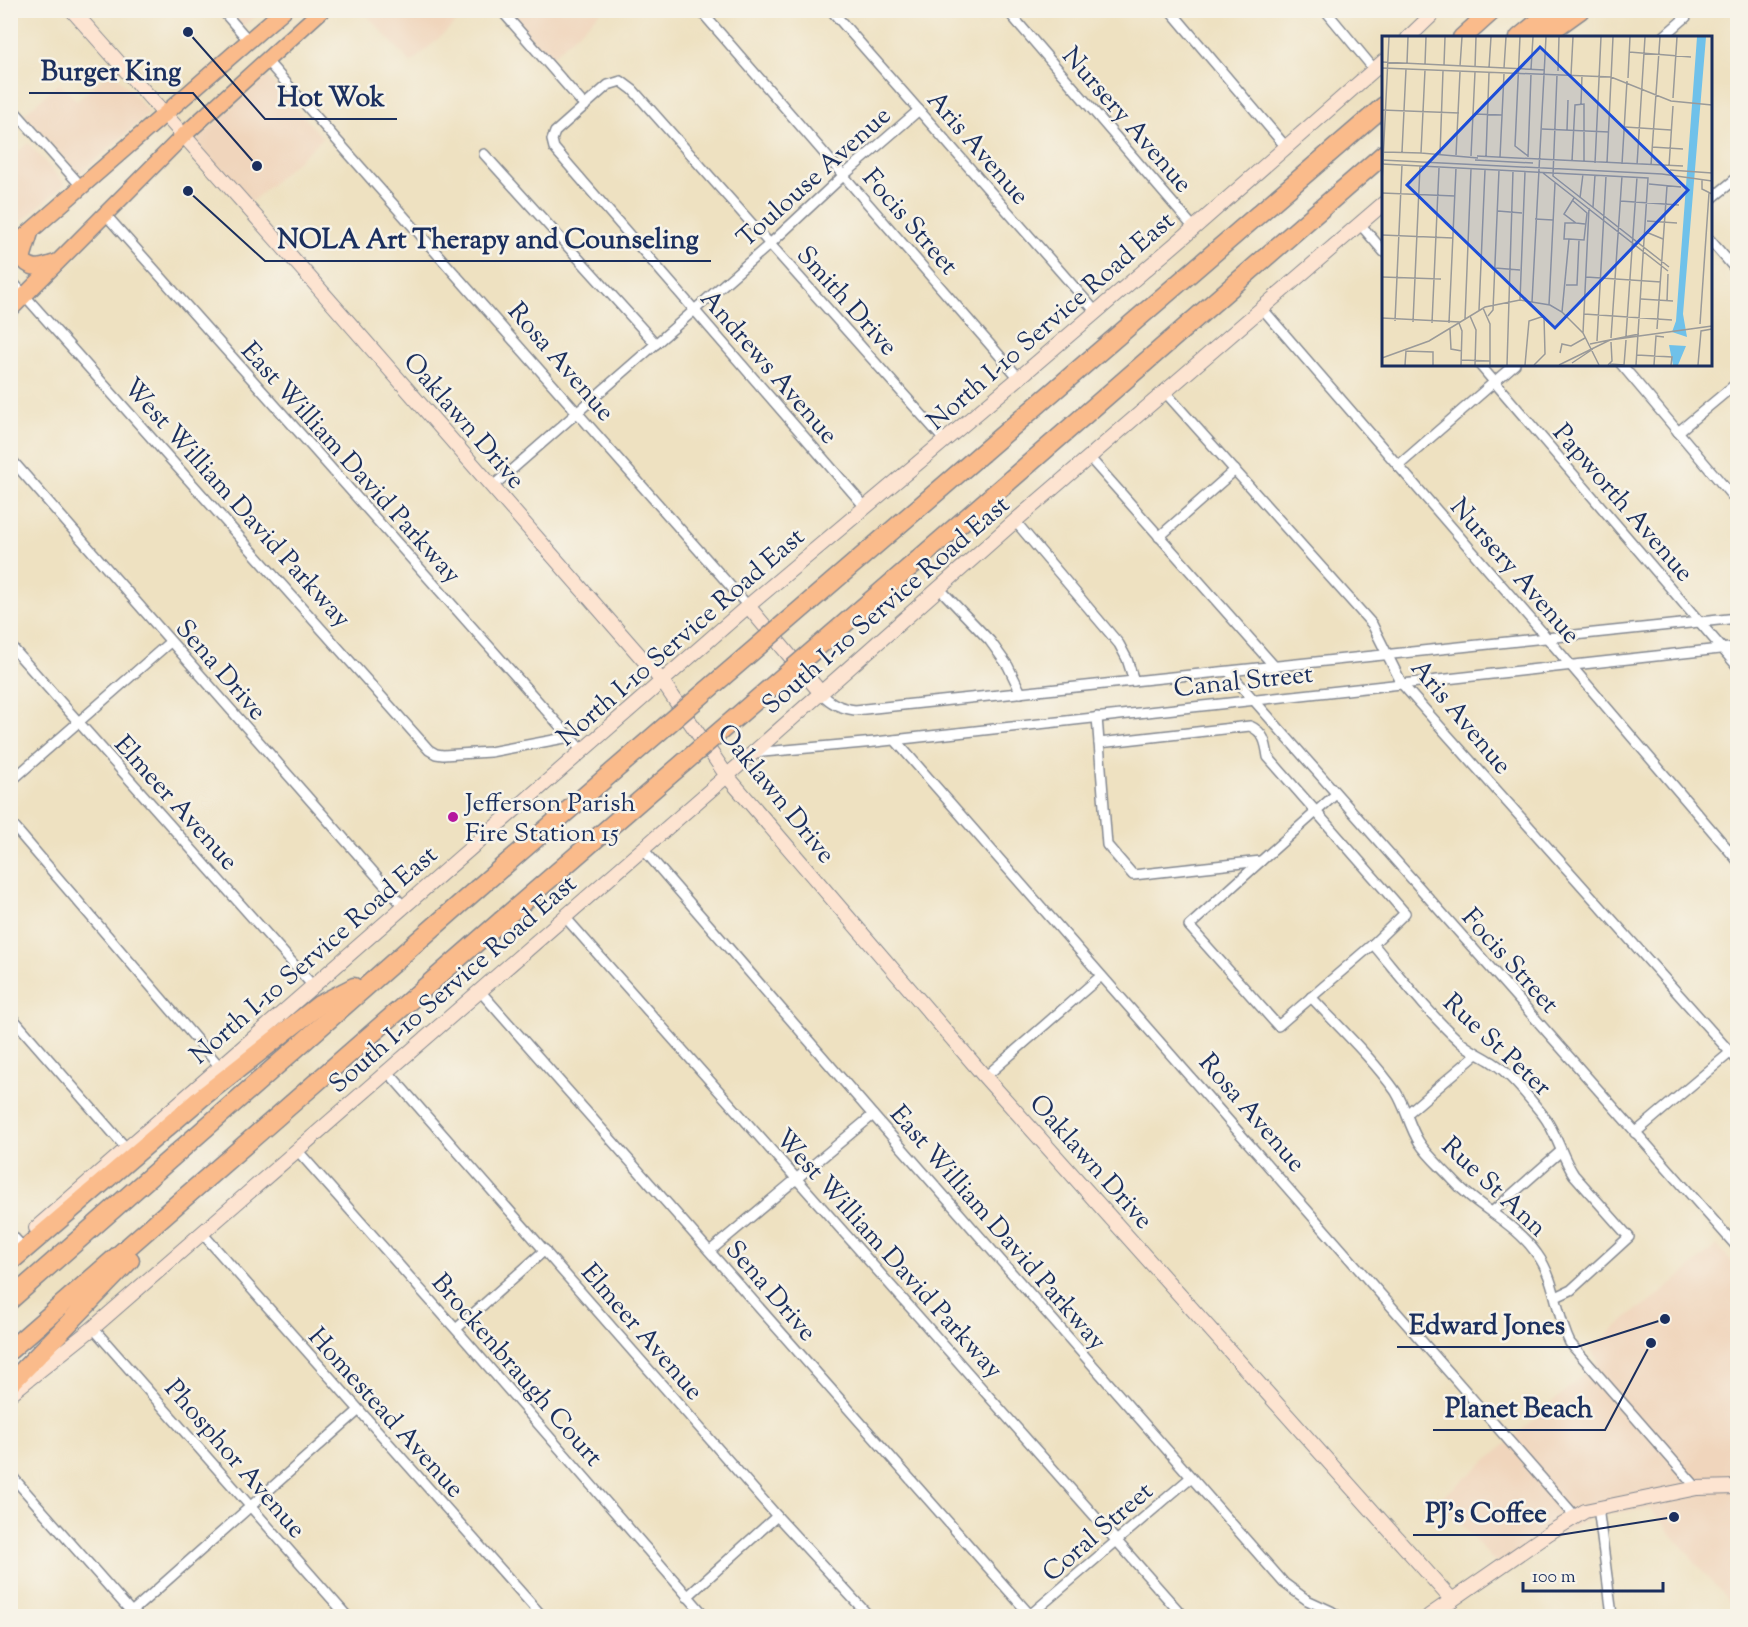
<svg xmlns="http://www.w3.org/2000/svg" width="1748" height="1627" viewBox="0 0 1748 1627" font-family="'Sorts Mill Goudy',serif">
<rect width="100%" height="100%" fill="#f7f3e8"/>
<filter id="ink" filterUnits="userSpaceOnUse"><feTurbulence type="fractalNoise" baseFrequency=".0167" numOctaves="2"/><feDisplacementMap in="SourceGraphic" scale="12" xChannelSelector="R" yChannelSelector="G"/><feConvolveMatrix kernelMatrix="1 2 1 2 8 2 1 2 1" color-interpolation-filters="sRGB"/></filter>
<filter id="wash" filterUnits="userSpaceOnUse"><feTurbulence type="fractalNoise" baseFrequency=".008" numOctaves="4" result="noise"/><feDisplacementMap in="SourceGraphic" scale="24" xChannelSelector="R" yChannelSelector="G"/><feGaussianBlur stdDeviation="1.35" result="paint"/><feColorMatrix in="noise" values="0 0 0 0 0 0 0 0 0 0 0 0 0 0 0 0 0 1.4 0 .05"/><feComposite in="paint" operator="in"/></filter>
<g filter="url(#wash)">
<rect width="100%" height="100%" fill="#eee1c1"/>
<g fill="#f0d5bc">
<path d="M 226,11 L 262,11 L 241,28 Z"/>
<path d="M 363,11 L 469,11 L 411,63 Z"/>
<path d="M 506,11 L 602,11 L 549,59 Z"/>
<path d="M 112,70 L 150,113 L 79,175 L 24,114 L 59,83 L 77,101 Z"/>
<path d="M 267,76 L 323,138 L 249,204 L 194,142 Z"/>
<path d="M 28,143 L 65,184 L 11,231 L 11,158 Z"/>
<path d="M 1717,1245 L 1737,1268 L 1737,1611 L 1650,1509 L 1592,1516 L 1503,1571 L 1439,1500 L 1515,1436 L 1598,1361 L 1590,1350 L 1636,1310 L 1651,1302 Z"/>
</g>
</g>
<g filter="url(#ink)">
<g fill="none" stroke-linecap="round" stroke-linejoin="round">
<defs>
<g id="street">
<path d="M 222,10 L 249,41"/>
<path d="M 501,10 L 585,106"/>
<path d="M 700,10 L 1019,378"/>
<path d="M 831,10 L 1096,312"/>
<path d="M 1007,10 L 1194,228"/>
<path d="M 1170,10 L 1286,147"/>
<path d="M 1325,10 L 1374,69"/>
<path d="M 1662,38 L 1686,17"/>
<path d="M 266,60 L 748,606"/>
<path d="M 10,106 L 81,186"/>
<path d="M 484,154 L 656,344"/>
<path d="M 1710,200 L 1738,177"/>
<path d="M 105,214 L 583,752"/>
<path d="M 1359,223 L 1384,252"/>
<path d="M 1710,240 L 1738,272"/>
<path d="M 10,279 L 429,750 L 436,754 L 443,755 L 490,752 L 570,737"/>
<path d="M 1261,307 L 1561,654 L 1738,861"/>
<path d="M 1479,364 L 1738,667"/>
<path d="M 1621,364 L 1738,503"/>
<path d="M 1164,391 L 1372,624 L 1402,684 L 1738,1061"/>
<path d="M 1678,432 L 1738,382"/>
<path d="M 1089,457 L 1275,667"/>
<path d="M 10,458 L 404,907"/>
<path d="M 1398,466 L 1515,364"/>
<path d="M 492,487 L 770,244 L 844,175 L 919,110"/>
<path d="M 866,508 L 554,148 L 552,140 L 555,132 L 608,85 L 621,81 L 633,90 L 945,441"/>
<path d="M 1015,521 L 1119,644 L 1127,659 L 1134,681"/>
<path d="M 1159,537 L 1235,470"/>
<path d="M 939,588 L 990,641 L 1008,666 L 1021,693"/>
<path d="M 10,645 L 313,986"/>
<path d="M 1229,672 L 1738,1248"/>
<path d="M 821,693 C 831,704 841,708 855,710 L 1738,618"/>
<path d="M 1097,717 L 1107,845 L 1133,875 L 1261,861 L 1336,794"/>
<path d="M 895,740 L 1575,1516"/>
<path d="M 1099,743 L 1250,726 C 1264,732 1266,743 1268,757 L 1405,913 L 1373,944 L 1278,1026 L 1189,926 L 1261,861"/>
<path d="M 753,753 L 875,742 L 1738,647"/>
<path d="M 10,782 L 170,642"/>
<path d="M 10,822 L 220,1067"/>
<path d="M 643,849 L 873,1115 L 1284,1583 L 1307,1600 L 1331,1611 L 1338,1616"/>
<path d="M 565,917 L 1183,1616"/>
<path d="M 1373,944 C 1399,975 1428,1013 1458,1040 C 1468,1050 1480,1054 1492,1062 C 1509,1072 1530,1099 1543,1115 C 1557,1133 1561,1156 1574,1175 L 1629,1237 L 1571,1290 L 1556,1297"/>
<path d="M 480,991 L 1031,1616"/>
<path d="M 1311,997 C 1339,1027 1372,1058 1396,1092 C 1406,1108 1409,1126 1419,1142 C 1427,1155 1441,1167 1452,1179 C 1477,1208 1514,1221 1537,1254 C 1556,1280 1556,1315 1570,1343 L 1697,1488"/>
<path d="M 10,1015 L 127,1149"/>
<path d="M 388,1072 L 777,1516 L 869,1616"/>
<path d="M 985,1077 L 1101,976"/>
<path d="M 1408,1113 L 1477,1054"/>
<path d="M 1635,1133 L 1738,1046"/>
<path d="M 297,1150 L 460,1334 L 705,1616"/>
<path d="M 1493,1211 L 1561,1151"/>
<path d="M 10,1233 L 19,1243"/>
<path d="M 202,1233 L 542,1616"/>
<path d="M 710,1251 L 873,1115"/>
<path d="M 93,1328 L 347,1616"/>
<path d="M 456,1329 L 545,1250"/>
<path d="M 10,1474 L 134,1615"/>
<path d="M 1598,1507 L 1612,1615"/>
<path d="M 687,1597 L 777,1516"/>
<path d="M 1030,1615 L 1190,1478"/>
<path d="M 127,1616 L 358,1411"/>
</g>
<g id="secondary">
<path d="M 72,10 L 282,246 L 662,681 L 727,776 L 985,1077 L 1452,1600"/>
<path d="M 1408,38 L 1437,10"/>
<path d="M 748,606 L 821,693"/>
<path d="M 36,1228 L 748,606 L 1019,378 L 1194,228 L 1384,61"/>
<path d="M 10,1394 L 93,1328 L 753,753 L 1015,521 L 1384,203"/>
<path d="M 1429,1616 L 1549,1533 L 1585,1511 L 1697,1488 L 1738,1487"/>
</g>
<g id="primary">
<path d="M 31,231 L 23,257 L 24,261 C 34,272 44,266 57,262"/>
<path d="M 10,249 L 284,10"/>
<path d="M 10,310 L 183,136 L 322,10"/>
</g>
<g id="highway">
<path d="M 1462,38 L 1493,10"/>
<path d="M 1519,38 L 1553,10"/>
<path d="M 1541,38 L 1580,10"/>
<path d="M 982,453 L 1384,106"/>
<path d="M 1008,482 L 1384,154"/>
<path d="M 10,1262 L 201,1098 L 319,1005 L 354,987"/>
<path d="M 10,1300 L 477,889"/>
<path d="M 10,1350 L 501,921"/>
<path d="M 10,1384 L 130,1260"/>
</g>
</defs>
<use href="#street" stroke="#848890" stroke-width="12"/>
<use href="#secondary" stroke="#848890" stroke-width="16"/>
<use href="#primary" stroke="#848890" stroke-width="18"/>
<use href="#highway" stroke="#848890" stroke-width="21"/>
<use href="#street" stroke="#fff" stroke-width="9"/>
<use href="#secondary" stroke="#fde4d1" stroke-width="14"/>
<use href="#primary" stroke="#fabb8b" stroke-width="15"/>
<use href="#highway" stroke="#fabb8b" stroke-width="18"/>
<defs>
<g id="highway-bridge">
<path d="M 477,889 L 982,453"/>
<path d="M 501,921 L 1008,482"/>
</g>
</defs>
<use href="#highway-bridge" stroke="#848890" stroke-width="21" stroke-linecap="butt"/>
<use href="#highway-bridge" stroke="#fabb8b" stroke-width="18"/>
</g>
</g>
<circle fill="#b5179e" stroke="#f7f3e8" stroke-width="2" cx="453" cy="817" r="6"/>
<g text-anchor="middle" stroke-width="5" stroke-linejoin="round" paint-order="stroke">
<g font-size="26" fill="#1b2f5e" stroke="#f7f3e8">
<text transform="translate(1128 119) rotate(49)" y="9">Nursery Avenue</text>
<text transform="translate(979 147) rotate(49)" y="9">Aris Avenue</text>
<text transform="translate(813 176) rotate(-42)" y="9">Toulouse Avenue</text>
<text transform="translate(911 221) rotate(49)" y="9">Focis Street</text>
<text transform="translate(848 300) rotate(48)" y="9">Smith Drive</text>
<text transform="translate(1050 320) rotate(-41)" y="9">North I-10 Service Road East</text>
<text transform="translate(562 361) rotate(49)" y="9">Rosa Avenue</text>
<text transform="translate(770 366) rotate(49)" y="9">Andrews Avenue</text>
<text transform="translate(465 420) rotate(49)" y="9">Oaklawn Drive</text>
<text transform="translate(352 462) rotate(48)" y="9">East William David Parkway</text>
<text transform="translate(238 502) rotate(48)" y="9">West William David Parkway</text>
<text transform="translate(1624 502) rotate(49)" y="9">Papworth Avenue</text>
<text transform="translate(1516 570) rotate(49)" y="9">Nursery Avenue</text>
<text transform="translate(885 604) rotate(-41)" y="9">South I-10 Service Road East</text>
<text transform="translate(680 636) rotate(-41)" y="9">North I-10 Service Road East</text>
<text transform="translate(222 669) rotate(49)" y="9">Sena Drive</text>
<text transform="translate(1243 680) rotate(-6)" y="9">Canal Street</text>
<text transform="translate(1462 716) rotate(50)" y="9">Aris Avenue</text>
<text transform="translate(777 793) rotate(51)" y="9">Oaklawn Drive</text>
<text transform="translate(177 802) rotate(48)" y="9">Elmeer Avenue</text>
<text transform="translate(313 954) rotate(-41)" y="9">North I-10 Service Road East</text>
<text transform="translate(1511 960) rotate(48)" y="9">Focis Street</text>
<text transform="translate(452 983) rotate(-41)" y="9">South I-10 Service Road East</text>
<text transform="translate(1498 1044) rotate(43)" y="9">Rue St Peter</text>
<text transform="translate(1253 1112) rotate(49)" y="9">Rosa Avenue</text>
<text transform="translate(1092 1161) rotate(48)" y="9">Oaklawn Drive</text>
<text transform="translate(1495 1186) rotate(43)" y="9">Rue St Ann</text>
<text transform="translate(999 1227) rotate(49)" y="9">East William David Parkway</text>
<text transform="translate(890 1253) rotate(48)" y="9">West William David Parkway</text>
<text transform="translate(772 1290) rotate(49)" y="9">Sena Drive</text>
<text transform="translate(643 1331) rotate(49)" y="9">Elmeer Avenue</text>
<text transform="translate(518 1369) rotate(49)" y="9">Brockenbraugh Court</text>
<text transform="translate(387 1412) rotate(48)" y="9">Homestead Avenue</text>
<text transform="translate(236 1458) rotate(49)" y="9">Phosphor Avenue</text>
<text transform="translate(1097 1531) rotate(-41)" y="9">Coral Street</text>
</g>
<g font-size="26" fill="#1b2f5e" stroke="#f7f3e8" text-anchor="start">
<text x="465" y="811">Jefferson Parish<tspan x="465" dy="30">Fire Station 15</tspan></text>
</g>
</g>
<g transform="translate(1382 36)">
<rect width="330" height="330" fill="#eee1c1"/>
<path d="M 315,1 L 324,1 L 301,278 L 305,301 L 290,296 L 294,285 ZM 287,309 L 304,310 L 296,329 L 291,329 Z" fill="#6fc1ea"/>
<path fill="none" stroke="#9a9a99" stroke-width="1.5" d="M 138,1 L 133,110 L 146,120M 247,16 L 309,21M 0,26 L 163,34M 25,27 L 26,1M 43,28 L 44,1M 62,29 L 63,1M 78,30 L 80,1M 93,31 L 94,1M 0,32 L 229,41 L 289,65 L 330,69M 107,32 L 109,1M 122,32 L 124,1M 149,33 L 151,1M 176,35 L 177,1M 175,39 L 171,140 L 287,231M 189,39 L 191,1M 246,42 L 248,1M 291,62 L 295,1M 199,68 L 200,39M 0,74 L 77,77M 92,78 L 120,79M 243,91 L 289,94M 160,93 L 227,96M 185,94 L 186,64M 270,111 L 301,113M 2,116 L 39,117M 20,116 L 24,33M 39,117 L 43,34M 39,117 L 96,122M 58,118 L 61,35M 74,119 L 78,36M 89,120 L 93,36M 95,120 L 301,130M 104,120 L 107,37M 118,121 L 122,38M 146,121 L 149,38M 0,124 L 280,138 L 330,145M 93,124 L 151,127M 190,125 L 193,69 L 202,68 L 202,126M 213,127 L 219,1M 225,127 L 231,1M 0,128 L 266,142 L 254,329M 240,128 L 245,45M 255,129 L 263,1M 269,129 L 278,1M 287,130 L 291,70M 288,134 L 330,137M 161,137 L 286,235M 320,144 L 320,153 L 330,158M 0,146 L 7,1M 267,148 L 299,151M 0,157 L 73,160M 192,162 L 182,178 L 194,187 L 203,188M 198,162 L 201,138M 238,165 L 297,169M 211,171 L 213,139M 116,175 L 140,177M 153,183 L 171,184M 265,185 L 295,187M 264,196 L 281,203M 0,199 L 71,202M 187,203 L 202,204 L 205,177 L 190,164M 187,203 L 182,203 L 183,187 L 194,187M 113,232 L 138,234M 0,241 L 59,243M 204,241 L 279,246M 184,249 L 195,249 L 197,204M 259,263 L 291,265M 138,264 L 143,136M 285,265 L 286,238M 150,266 L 164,1M 167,269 L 173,147M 101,272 L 108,288 L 108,329M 97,274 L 103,134M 180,276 L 187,203M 202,278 L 290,284M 88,280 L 94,294 L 93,329M 106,280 L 111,274 L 117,134M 0,282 L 78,286M 83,283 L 89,133M 13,285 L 20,129M 31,286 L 38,130M 50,287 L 57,132M 67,287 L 74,132M 77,287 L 80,295 L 79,329M 318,288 L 327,157M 68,293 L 69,313 L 80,315M 275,293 L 285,150M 201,297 L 207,172M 244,300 L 255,141M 229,302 L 240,140M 215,305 L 224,140M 208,308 L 257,298M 178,317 L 180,308 L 189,310 L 203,302M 255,319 L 290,321 L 289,329M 0,322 L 47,305 L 103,271 L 138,264 L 168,269 L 180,276 L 201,297 L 217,329M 79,324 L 108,325M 190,327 L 211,313M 228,328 L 242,329 L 244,304M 23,329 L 24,315 L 51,316 L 51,329M 125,329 L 131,135M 143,329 L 147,285 L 162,280M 152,329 L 163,318 L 162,280M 177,329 L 228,304 L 330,290M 226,329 L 230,325 L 229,306M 272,329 L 274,300 L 282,301M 316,329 L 319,295 L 330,293"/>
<path fill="#1d4ed8" fill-opacity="0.15" stroke="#1d4ed8" stroke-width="3" d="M 158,11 L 306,154 L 173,292 L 25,149 Z"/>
<rect width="330" height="330" fill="none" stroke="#1b2f5e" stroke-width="3"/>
</g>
<path fill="none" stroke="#1b2f5e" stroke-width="2" d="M257 166L193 93H29M188 32L265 119H397M188 191L265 261H711M1665 1319L1577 1347H1397M1651 1343L1605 1430H1433M1674 1517L1559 1535H1413"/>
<g fill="#1b2f5e" stroke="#f7f3e8" stroke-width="2">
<circle cx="257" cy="166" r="6"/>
<circle cx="188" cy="32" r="6"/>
<circle cx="188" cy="191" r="6"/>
<circle cx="1665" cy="1319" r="6"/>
<circle cx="1651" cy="1343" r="6"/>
<circle cx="1674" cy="1517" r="6"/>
</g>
<g font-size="27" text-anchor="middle" font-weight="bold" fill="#1b2f5e" stroke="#f7f3e8" stroke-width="5" stroke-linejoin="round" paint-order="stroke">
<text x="111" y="80">Burger King</text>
<text x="331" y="106">Hot Wok</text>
<text x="488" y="248">NOLA Art Therapy and Counseling</text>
<text x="1487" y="1334">Edward Jones</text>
<text x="1519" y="1417">Planet Beach</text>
<text x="1486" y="1522">PJ's Coffee</text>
</g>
<rect width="1748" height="1627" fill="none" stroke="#f7f3e8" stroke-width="36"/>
<path d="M1523 1582v9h140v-9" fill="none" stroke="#1b2f5e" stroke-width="3"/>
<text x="1532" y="1582" font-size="18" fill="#1b2f5e" stroke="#f7f3e8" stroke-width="4.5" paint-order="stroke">100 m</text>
</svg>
